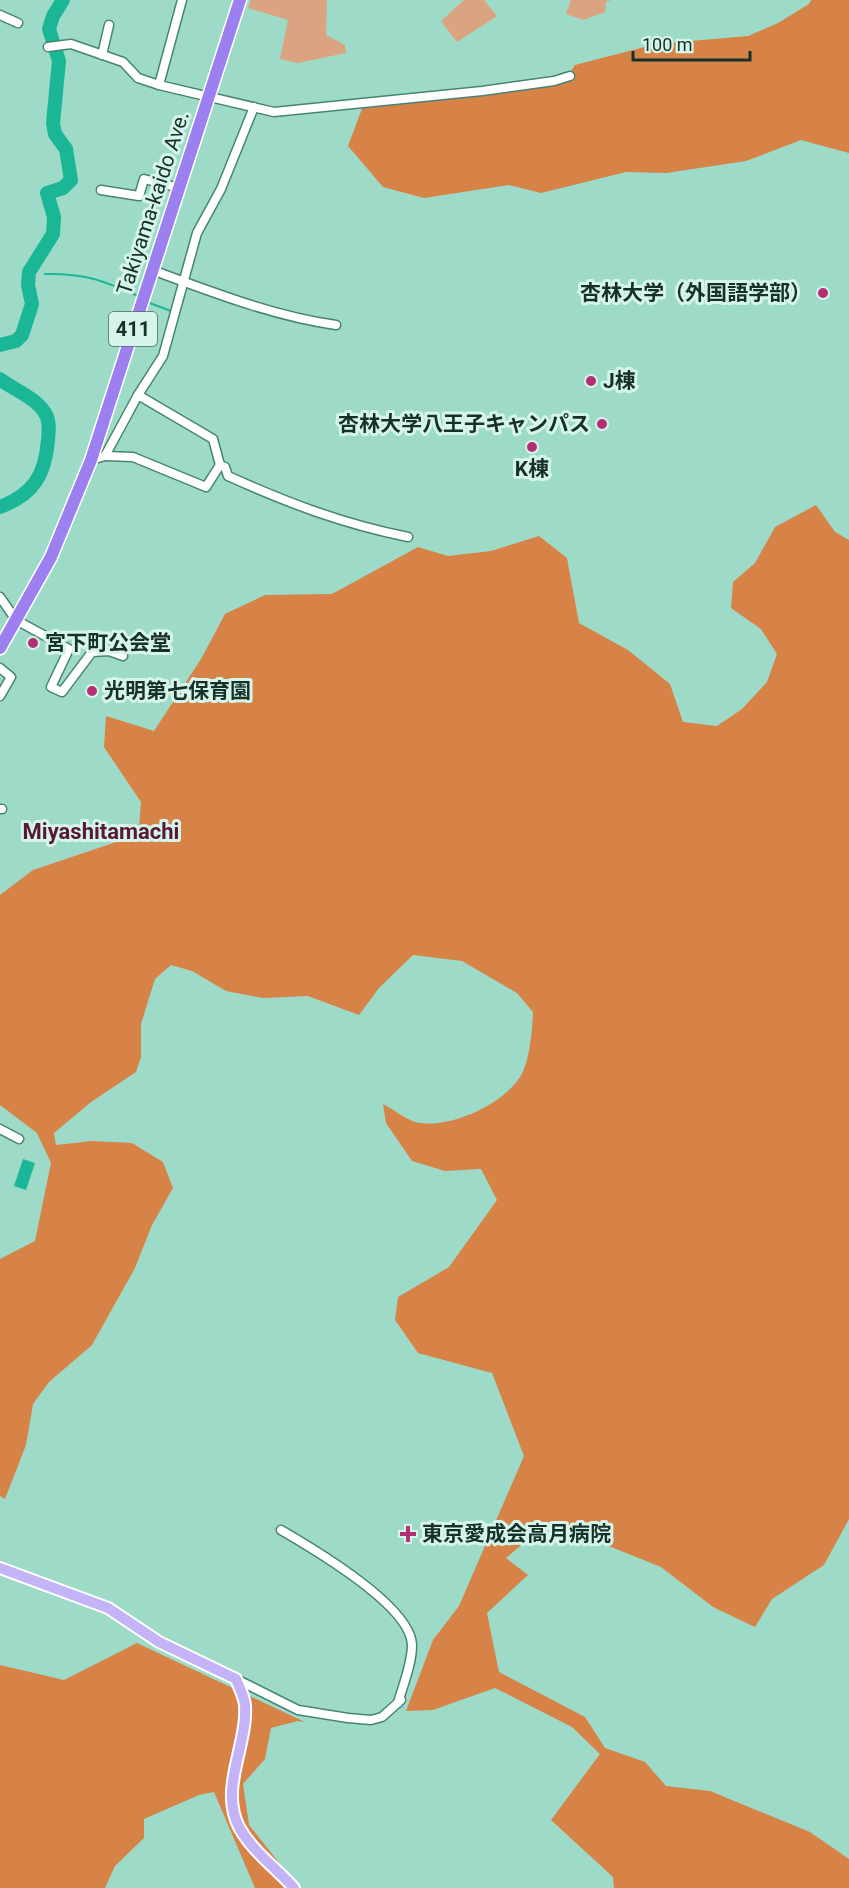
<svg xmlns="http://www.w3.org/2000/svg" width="849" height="1888" viewBox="0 0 849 1888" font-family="Roboto,'Noto Sans JP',sans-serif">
<rect width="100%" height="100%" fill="#9ddbc8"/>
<g fill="#dba380">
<path d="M 251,0 L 327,0 L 326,35 L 345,45 L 346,53 L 298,63 L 280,59 L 288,20 L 248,8 Z"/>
<path d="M 464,0 L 484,0 L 497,16 L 457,42 L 441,21 Z"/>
<path d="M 571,0 L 611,0 L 606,2 L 605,12 L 583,20 L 566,14 Z"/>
</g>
<g fill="#d78247">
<path d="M 811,0 L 849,0 L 849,153 L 801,140 L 746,161 L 666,173 L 626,172 L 541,193 L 509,185 L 424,198 L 383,187 L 348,146 L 363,106 L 568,76 L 575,65 L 656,44 L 748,36 L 778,23 L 809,4 Z"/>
<path d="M 816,505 L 835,532 L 849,540 L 849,1519 L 824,1565 L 772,1599 L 755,1627 L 713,1607 L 661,1567 L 549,1522 L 506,1558 L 528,1575 L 487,1613 L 499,1672 L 585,1717 L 605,1748 L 645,1762 L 666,1786 L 710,1791 L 810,1832 L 849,1859 L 849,1888 L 614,1888 L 613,1877 L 551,1820 L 600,1754 L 572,1727 L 495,1688 L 433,1710 L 406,1711 L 433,1640 L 459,1606 L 524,1456 L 492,1373 L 418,1353 L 395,1320 L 398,1297 L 449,1267 L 497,1200 L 481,1169 L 445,1171 L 412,1161 L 386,1123 L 383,1104 C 393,1109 408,1121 419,1123 C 453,1127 498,1106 518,1080 C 530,1065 532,1031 533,1012 L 517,993 L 462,961 L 413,955 L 379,988 L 359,1015 L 308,996 L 263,998 L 226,991 L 192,971 L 171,965 L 155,979 L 141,1024 L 141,1057 L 136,1072 L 91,1102 L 54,1133 L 56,1145 L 92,1141 L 132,1143 L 163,1162 L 173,1188 L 152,1225 L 135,1268 L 92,1345 L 49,1382 L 33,1404 L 26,1445 L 5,1499 L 0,1496 L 0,1259 L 35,1241 L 51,1163 L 37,1133 L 0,1105 L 0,895 L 33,870 L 128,838 L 139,828 L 141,802 L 104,747 L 106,716 L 154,731 L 201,659 L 225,614 L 265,595 L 332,594 L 418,547 L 448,556 L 491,551 L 539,536 L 567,558 L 579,623 L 628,650 L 670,684 L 683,722 L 717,726 L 742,709 L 767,682 L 777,654 L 761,629 L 731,608 L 733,582 L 755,563 L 775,527 Z"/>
<path d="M 137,1643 L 305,1722 L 298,1721 L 271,1728 L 265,1759 L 243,1784 L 249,1825 L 296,1884 L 295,1888 L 255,1888 L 214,1792 L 199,1795 L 144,1819 L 144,1838 L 115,1866 L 105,1888 L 0,1888 L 0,1665 L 64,1680 Z"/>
</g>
<path fill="#1bb696" d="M 23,1159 L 35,1163 L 26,1190 L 14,1186 Z"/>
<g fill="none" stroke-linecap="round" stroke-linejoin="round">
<g stroke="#1bb696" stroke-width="2">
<path d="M 45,274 C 83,273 102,280 136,295"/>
<path d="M 147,302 L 171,311"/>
</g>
<g stroke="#1bb696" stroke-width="14">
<path d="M 0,345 L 16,341 L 22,335 L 32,304 L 28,285 L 29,272 L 53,234 L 54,217 L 47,193 L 63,188 L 71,180 L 66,149 L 55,134 L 53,123 L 59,61 L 49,29 L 53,16 L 63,0"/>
<path d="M 0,379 C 14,390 35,397 45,413 C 50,421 49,431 48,440 C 45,475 34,494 0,507"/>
</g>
<defs>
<g id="minor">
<path d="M 0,15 L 18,23"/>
<path d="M 48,47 L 71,44 L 123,62 L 138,78 L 159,85 L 274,112 L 482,91 L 554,81 L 570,76"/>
<path d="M 102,55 L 109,25"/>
<path d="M 159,85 L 182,0"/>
<path d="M 101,190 L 139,196 L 144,179 L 179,188"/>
<path d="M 152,270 C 212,292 273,316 336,325"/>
<path d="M 138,395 L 213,439 L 220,465"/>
<path d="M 105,456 L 133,457 L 206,487 L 220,465 L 225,467 L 228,476 C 288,503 343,524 408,537"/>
<path d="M 91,460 L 105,456 L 138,395 L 163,356 L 197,233 L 221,189 L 254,107"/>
<path d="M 0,597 L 16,620 L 69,649 L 51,687 L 62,692 L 92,652 L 109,651 L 123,656"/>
<path d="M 0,668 L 11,677 L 0,696"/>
<path d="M 0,809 L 2,809"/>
<path d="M 0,1129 L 19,1139"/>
<path d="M 281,1530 C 312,1548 411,1606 412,1645 C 412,1664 403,1685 398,1703"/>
<path d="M 236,1679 L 298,1710 L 348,1718 L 371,1720 L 382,1717 L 401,1700"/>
</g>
<path id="major" d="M 0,1568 L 108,1608 L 159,1642 L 236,1679 C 239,1687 244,1696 245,1705 C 248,1745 219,1788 239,1827 C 252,1851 276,1868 294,1888"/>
<path id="highway" d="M 0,648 L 51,557 L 91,460 L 240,0"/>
</defs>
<use href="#minor" stroke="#478473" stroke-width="11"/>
<use href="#major" stroke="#fff" stroke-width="14"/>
<use href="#highway" stroke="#fff" stroke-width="15"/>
<use href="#minor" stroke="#fff" stroke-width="8"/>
<use href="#major" stroke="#c4b3f6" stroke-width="10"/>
<use href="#highway" stroke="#9d80f0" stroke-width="12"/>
</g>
<g fill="#b32e73" stroke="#d6f5ea" stroke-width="2">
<circle cx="823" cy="293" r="6"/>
<circle cx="591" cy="381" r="6"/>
<circle cx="602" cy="424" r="6"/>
<circle cx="532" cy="447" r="6"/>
<circle cx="33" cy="643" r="6"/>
<circle cx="92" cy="691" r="6"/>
<path d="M405 1525h6v6h6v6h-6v6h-6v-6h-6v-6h6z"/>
</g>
<g text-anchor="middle" stroke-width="6" stroke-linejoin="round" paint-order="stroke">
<rect fill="#d6f5ea" stroke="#506b63" stroke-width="1.5" x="109" y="312" width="48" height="34" rx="4.5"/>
<g font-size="20" font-weight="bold" fill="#173029">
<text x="133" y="336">411</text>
</g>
<g font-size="21" fill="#173029" stroke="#d6f5ea">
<text transform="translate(153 203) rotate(-72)" y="7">Takiyama-kaido Ave.</text>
</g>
<g font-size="21" font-weight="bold" fill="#173029" stroke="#d6f5ea" text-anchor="start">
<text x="811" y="300" text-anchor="end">杏林大学（外国語学部）</text>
<text x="603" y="388">J棟</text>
<text x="590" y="431" text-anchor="end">杏林大学八王子キャンパス</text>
<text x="532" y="476" text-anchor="middle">K棟</text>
<text x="45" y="650">宮下町公会堂</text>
<text x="104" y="698">光明第七保育園</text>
<text x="422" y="1541">東京愛成会高月病院</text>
</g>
<g font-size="22" font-weight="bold" fill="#581838" stroke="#d6f5ea">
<text x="101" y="839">Miyashitamachi</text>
</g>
</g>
<path d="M633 51v9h117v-9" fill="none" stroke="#173029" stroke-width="3"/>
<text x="642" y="51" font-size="18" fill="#173029" stroke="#d6f5ea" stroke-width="4.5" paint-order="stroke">100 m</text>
</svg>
